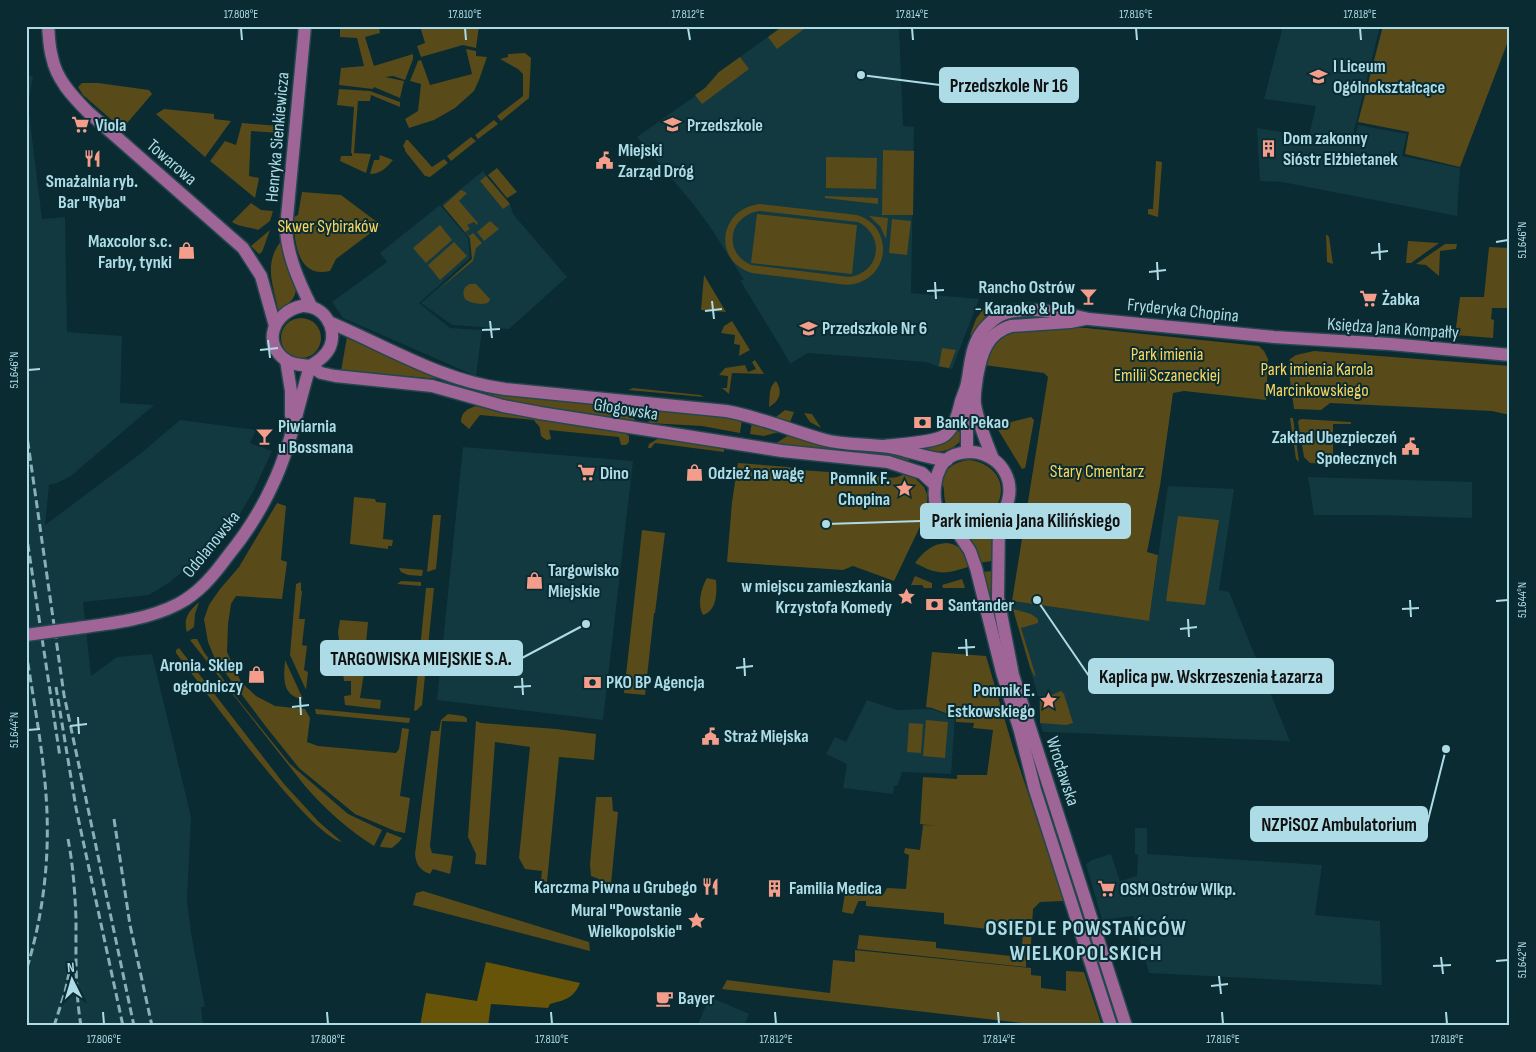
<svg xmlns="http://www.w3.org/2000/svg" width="1536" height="1052" viewBox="0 0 1536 1052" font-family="'Sofia Sans Condensed',sans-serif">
<rect width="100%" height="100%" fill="#092b31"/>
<g fill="#123940">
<path d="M 783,26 L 899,26 L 903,126 L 914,127 L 911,293 L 979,299 L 952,369 L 939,367 L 926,362 L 808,353 L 790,364 L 786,356 L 740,280 L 744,280 L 709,225 L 694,205 L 637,137 L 705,89 L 719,72 Z"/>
<path d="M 1283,26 L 1380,26 L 1351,143 L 1309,135 L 1316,106 L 1264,99 Z"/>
<path d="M 26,75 L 33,76 L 28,105 L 42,219 L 65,217 L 67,332 L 122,336 L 120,403 L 154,405 L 71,476 L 57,483 L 49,485 L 45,525 L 140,454 L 180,420 L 256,430 L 250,443 L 272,451 L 254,490 L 237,519 L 204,553 L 170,582 L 149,595 L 83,602 L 91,676 L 117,657 L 152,654 L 191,817 L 187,901 L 191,933 L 205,1007 L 201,1007 L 203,1026 L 26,1026 Z"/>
<path d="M 1358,125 L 1407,134 L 1402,156 L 1460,168 L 1457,216 L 1282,182 L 1260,181 L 1257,128 L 1353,144 Z"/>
<path d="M 483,171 L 510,204 L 513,214 L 567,277 L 509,329 L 452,325 L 421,303 L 472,259 L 469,238 L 442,204 Z"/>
<path d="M 440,205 L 468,238 L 470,258 L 419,303 L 450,328 L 482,330 L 476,376 L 343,318 L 332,302 L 387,262 L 380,253 Z"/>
<path d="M 463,447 L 633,461 L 603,720 L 437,700 Z"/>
<path d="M 1308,477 L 1472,482 L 1472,518 L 1375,515 L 1314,515 Z"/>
<path d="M 1168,486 L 1234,489 L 1219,590 L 1229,592 L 1290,741 L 1043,732 L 1040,723 L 1039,700 L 1013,610 L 1012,601 L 1149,621 Z"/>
<path d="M 867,700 L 897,710 L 931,709 L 955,717 L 951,774 L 902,772 L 898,785 L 894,786 L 893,794 L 843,788 L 847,764 L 826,754 L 835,737 L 846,742 Z"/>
<path d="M 1135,828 L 1147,828 L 1147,854 L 1322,865 L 1315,915 L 1380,921 L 1382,985 L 1149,973 L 1133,916 L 1102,920 L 1086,864 L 1092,860 L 1111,854 L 1120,881 L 1137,876 L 1138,855 L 1135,854 Z"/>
<path d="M 710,997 L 749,1014 L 744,1026 L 697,1026 Z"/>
</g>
<g fill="#594a19" fill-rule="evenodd">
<path d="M 354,26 L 379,26 L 380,33 L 365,37 L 374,66 L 413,54 L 413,59 L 405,80 L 393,76 L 385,77 L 404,81 L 400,98 L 374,87 L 373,89 L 339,85 L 341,68 L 364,66 L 357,38 L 340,37 L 340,28 L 350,29 Z"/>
<path d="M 420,26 L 479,26 L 476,48 L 463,45 L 421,57 L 417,46 L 425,43 Z"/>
<path d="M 783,26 L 803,26 L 804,29 L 777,49 L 768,37 Z"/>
<path d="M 1383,26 L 1510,26 L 1510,36 L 1460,167 L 1405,154 L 1409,132 L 1358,122 Z"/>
<path d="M 466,49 L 476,51 L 476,56 L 487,57 L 479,80 L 474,91 L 455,108 L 434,120 L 409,128 L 405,119 L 418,111 L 421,84 L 410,81 L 418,61 L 421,60 L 430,85 L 472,74 Z"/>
<path d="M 525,53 L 531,58 L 529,98 L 501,121 L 497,116 L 523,96 L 523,74 L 518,69 L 500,59 L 508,57 L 508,54 Z"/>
<path d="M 740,57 L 749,69 L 702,104 L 695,95 L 705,88 L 719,72 Z"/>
<path d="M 82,83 L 98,83 L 149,90 L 152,94 L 122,129 L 83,95 L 78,87 Z"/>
<path d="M 339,89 L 370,91 L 400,102 L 400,107 L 371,95 L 370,101 L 358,101 L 354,153 L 371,154 L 366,173 L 340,161 L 341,156 L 352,156 L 352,153 L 351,153 L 354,107 L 337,105 Z"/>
<path d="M 164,109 L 214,114 L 214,119 L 231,121 L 205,157 L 156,114 Z"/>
<path d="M 494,120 L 498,124 L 478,139 L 475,135 Z"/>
<path d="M 242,123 L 279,126 L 280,133 L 251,131 L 249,176 L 259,178 L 255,198 L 210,161 L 225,141 L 236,145 Z"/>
<path d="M 471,137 L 476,141 L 451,161 L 447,156 Z"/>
<path d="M 406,140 L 408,140 L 432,167 L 444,159 L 448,163 L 430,177 L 425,176 L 405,151 L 405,149 L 403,146 Z"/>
<path d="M 883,150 L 914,151 L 913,215 L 882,215 Z"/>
<path d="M 380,155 L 393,160 C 387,167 381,174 370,174 L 374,160 L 379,160 Z"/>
<path d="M 826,157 L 877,158 L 876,189 L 826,188 Z"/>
<path d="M 1156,161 L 1162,162 L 1158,217 L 1148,214 L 1148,209 L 1153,209 Z"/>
<path d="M 497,168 L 517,192 L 507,198 L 488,175 Z"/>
<path d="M 486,176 L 510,204 L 503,209 L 480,181 Z"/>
<path d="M 461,190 L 467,193 L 459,201 L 478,223 L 477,225 L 474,222 L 467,225 L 470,229 L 465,232 L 469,236 L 473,233 L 482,243 L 476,248 L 473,261 L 438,290 L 472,259 L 470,238 L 443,206 Z"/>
<path d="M 302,192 L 341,195 L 381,225 L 336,259 L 330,271 C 297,279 294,241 294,217 L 298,215 Z"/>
<path d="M 825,196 L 878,198 L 878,204 L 825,198 Z"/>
<path d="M 251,203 L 261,210 L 273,211 L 270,221 L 258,230 C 250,227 239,227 232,222 Z"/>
<path d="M 759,204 L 857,215 C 870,219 879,228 882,241 C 887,260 874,280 854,284 C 845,286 833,283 824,282 C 800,279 776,276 752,273 C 712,261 719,209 759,204 ZM 760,211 L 858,222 C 886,236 880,273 849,277 L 751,265 C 722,252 729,215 760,211 Z"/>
<path d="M 757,214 L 857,225 L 852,274 L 751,263 Z"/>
<path d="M 869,216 L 888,218 L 886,239 L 880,226 Z"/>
<path d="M 892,219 L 911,221 L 907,255 L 889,253 Z"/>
<path d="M 490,221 L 499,229 L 484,241 L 477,232 Z"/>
<path d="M 440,225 L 452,240 L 426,263 L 413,248 Z"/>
<path d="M 270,230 L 262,252 L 259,254 L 251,246 Z"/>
<path d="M 1326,234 L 1329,237 L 1333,264 L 1327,262 Z"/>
<path d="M 282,240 L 296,285 C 297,297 291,302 281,309 L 278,309 C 273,284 263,263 282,240 Z"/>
<path d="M 1408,241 L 1439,243 L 1411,263 L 1406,263 Z"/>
<path d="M 454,242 L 467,256 L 440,280 L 428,265 Z"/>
<path d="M 1445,244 L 1457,244 L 1456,249 L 1440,251 L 1439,276 L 1426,265 L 1416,264 Z"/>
<path d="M 1489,247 L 1510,248 L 1510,308 L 1492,308 L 1491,319 L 1494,320 L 1493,338 L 1455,335 L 1460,297 L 1484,297 Z"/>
<path d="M 704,275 L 726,312 L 701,310 Z"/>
<path d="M 470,284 L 476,284 L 490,299 L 489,302 C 483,306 470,303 465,299 C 462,292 463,287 470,284 Z"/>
<path d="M 985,307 L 986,316 L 972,335 L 970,335 L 976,319 Z"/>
<circle cx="301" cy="338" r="20"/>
<path d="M 732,321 L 750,350 L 739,356 L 740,345 L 734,344 L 735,335 L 721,333 L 724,326 Z"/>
<path d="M 1049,326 L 1086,328 L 1259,346 L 1264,351 L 1268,359 L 1266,400 L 1184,391 L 1173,393 L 1160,486 L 1147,552 L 1158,555 L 1149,621 L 1012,601 L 1048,377 L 1044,373 L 984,365 L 992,342 L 1007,332 Z"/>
<path d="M 347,337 L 441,379 L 341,371 Z"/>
<path d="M 942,348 L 956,350 L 949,368 L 939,366 Z"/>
<path d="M 1314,351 L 1510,366 L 1510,415 L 1492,411 L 1330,403 L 1321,410 L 1294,409 L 1288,366 L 1290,359 L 1296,355 Z"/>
<path d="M 755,360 L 764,374 L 732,373 L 729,394 L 722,388 L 727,388 L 728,376 L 719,375 L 725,368 L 745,365 L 748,372 L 756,369 L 752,362 Z"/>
<path d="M 776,381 C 783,392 780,401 769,407 C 770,398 768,387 776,381 Z"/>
<path d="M 633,388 L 700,395 L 704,397 L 628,390 Z"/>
<path d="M 478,393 L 618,406 L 629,411 L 635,420 L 633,421 L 501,400 Z"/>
<path d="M 477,406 L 503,413 L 625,433 L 629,436 L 629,442 L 626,445 L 621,445 L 619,437 L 549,430 L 551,439 L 547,440 C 538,436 542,433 539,426 C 537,424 535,422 534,420 L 480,415 L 469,429 L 461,422 C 461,412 468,408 477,406 Z"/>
<path d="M 664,410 L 729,417 L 742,420 L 740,433 L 702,426 L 649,423 L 648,422 L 656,413 Z"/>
<path d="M 785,410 L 794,412 L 790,422 L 776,417 Z"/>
<path d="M 804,413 L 812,414 L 821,428 L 810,422 Z"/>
<path d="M 1031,417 L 1034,420 L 1026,464 L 1025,468 L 1022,469 L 997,428 L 999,425 Z"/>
<path d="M 1290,418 L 1293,418 L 1299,462 L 1296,459 Z"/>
<path d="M 1302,419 L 1351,422 L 1351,424 L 1333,424 L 1333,455 L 1330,455 L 1331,459 C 1326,465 1317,463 1310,463 L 1304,457 L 1298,422 L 1299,420 Z"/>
<path d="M 752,422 L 779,432 L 764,436 L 750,434 Z"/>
<path d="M 957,431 L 963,432 C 963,445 947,452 935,452 C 931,452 927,450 923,449 L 923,446 C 937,447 949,443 957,431 Z"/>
<path d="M 790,434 L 910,458 L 908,462 L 775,444 Z"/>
<path d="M 659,438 L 724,448 L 724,452 L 655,443 L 651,448 L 648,448 L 649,444 Z"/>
<path d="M 969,460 C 989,462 1005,477 1000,497 C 999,503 996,507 994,512 C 993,517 993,519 990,523 C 984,524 976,526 970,526 C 951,524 944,507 944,491 C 944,487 942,483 942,480 C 944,467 959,461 969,460 Z"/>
<path d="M 738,463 L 788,467 L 799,470 L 875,475 C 887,478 895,480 905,473 L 912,475 L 924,487 L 927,494 L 927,512 L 894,581 L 853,566 L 843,570 L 727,562 L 732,502 Z"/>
<path d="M 354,497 L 375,499 L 376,502 L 386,503 L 383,539 L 393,540 L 392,546 L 388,546 L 388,549 L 350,544 Z"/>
<path d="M 277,503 L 286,506 L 281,560 L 287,562 L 282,599 L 236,596 L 231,604 L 228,624 L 227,652 L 241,682 L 256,696 L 275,706 L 305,709 L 310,718 L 307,742 L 318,746 L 396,753 L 399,749 L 402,728 L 409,729 L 400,796 L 410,798 L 405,833 L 395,831 L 355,814 L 299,768 L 267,728 L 215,659 L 208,642 L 204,619 L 209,605 L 220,589 L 239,567 Z"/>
<path d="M 433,515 L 441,515 L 436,569 L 427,572 Z"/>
<path d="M 1178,516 L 1219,520 L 1205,605 L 1166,601 Z"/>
<path d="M 642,530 L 665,533 L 655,613 L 654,613 L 645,695 L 624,693 Z"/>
<path d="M 993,532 L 992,561 L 979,563 L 966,535 Z"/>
<path d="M 947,543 C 962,545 965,554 971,566 C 945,574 940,576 915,563 C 923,552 933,543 947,543 Z"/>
<path d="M 399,568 L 423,570 L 422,576 L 408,575 L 401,572 Z"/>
<path d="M 992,571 L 991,589 L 994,610 L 990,610 L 982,572 Z"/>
<path d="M 915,576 L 932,583 L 932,588 L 924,588 L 922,585 L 911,585 Z"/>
<path d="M 707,578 L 716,580 C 717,592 717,611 703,615 C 697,605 701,588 707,578 Z"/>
<path d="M 962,579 L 965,588 L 943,588 L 942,585 Z"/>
<path d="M 401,581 L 421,582 L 421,586 L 397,584 Z"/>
<path d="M 301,582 L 301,591 L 302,591 L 299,619 L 305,619 L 302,645 L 307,646 L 304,670 L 308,672 L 306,690 L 290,655 L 296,584 Z"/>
<path d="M 426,588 L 434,588 L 422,705 L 417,710 L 414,711 Z"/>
<path d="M 199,602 L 195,614 L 194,627 L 187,632 C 183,618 189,611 199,602 Z"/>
<path d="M 1013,609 L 1031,614 L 1038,619 L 1038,623 L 1021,628 L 1036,677 L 1033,674 L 1030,667 Z"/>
<path d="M 340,620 L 368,622 L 365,654 L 367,655 L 360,698 L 381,700 L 380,709 L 345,705 L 344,696 L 351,695 L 351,681 L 344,681 L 338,632 Z"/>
<path d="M 193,639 L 197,639 L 204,652 L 236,697 L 290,764 L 348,814 L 382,830 L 374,846 C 347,829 325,809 305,786 L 190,640 Z"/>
<path d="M 179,648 L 284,784 L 319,822 L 342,842 C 309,836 202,686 176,653 L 176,650 Z"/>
<path d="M 932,652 L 986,656 L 1014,751 L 1064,901 L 1040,902 L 1033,909 L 1031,944 L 1026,957 L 1026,967 L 857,949 L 859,935 L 936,942 L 936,948 L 1021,957 L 1023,933 L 944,924 L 944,913 L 866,906 L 866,901 L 859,901 L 858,902 L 853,914 L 842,912 L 845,893 L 883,895 L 887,888 L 906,889 L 909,855 L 904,853 L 905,848 L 920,850 L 923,825 L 935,826 L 920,824 L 923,777 L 957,779 L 957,775 L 987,775 L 993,730 L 973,728 L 974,723 L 956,722 L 956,717 L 932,708 L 926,707 Z"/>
<path d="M 285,660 L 303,699 C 281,696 284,677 285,660 Z"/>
<path d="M 1061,691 L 1064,694 L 1073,723 L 1066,725 L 1040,723 L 1040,700 Z"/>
<path d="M 315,709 L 410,718 L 409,723 L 316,714 Z"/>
<path d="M 448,714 L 463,716 L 467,718 L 467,722 L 442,721 L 430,846 L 432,853 L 453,856 L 450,874 L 433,869 L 430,874 C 420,870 416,865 415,854 L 431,731 L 439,731 L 441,720 Z"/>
<path d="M 926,720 L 948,722 L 945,758 L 923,756 Z"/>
<path d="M 476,721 L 481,723 L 556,729 L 596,734 L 594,760 L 559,757 L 547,882 L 541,880 L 542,871 L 525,869 L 519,858 L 530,747 L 495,742 L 486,865 L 475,864 L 476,854 L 468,837 Z"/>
<path d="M 909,723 L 923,724 L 921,753 L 907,752 Z"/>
<path d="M 596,797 L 612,797 L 613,811 L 618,812 L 610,894 L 607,893 L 599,879 L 591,876 L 590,864 Z"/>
<path d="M 387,832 L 402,838 L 399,842 L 392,848 L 381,847 L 380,846 Z"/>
<path d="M 423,891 L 589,942 L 590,951 L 413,905 L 416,893 Z"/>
<path d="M 855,950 L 1031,968 L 1031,975 L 1041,976 L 1041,988 L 1066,991 L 1066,971 L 1084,972 L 1102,1026 L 1049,1026 L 722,989 L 727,980 L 830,993 L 833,960 L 855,962 Z"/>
</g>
<path fill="#685408" d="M 486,962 L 580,983 C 574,998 565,1000 550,1004 L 548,1008 L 491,1004 L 488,1026 L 420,1026 L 426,993 L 477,1001 Z"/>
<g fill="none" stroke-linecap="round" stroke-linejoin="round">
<defs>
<g id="secondary">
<path d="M 48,26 C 49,36 49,47 52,57 C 56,79 73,97 88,112 L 243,248 L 261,276 L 275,326"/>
<path d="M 305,26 L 286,228 C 287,255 299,282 311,306"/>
<path d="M 302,306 C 323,305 338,327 330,347 C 326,356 318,361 310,366 C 302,365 294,365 287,361 C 261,344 273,312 302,306 Z"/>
<path d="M 329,322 C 386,346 442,381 505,389 L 726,411 C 760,417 792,431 825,440 C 848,446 872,443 894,448 C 912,452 929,459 947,460"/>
<path d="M 286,360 L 291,391 L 291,415"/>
<path d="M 310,366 L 321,373 L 335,376 L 432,386 L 503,406 L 540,413 L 782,451 L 888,462 L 922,473 L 935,485"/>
<path d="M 882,446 C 897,444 935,443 945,435 C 955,427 958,413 961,401 C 963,395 966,389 967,383 C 970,369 970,355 976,342 C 981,330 993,317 1006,313 C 1028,306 1067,313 1089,319 L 1274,337 L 1390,344 L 1510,355"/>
<path d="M 967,452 L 967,396"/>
<path d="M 973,452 C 1003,456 1018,483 1004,511 C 1001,517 999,523 993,526 C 985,530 975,531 966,531 C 954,531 944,524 939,513 C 931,498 934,467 950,457 C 957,453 965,452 973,452 Z"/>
<path d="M 993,459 C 986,441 978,423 975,404 C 974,395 976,386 977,377 C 981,354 987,333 1011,326 L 1070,322 L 1085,319"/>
<path d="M 999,521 L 998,598 L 1013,675 L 1126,1026"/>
<path d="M 956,530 L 970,551 L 976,568 L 1002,672 L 1020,731 L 1035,790 L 1111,1026"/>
<path d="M 70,629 C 106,624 145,621 178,604 C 199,593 213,576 227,557 C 245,535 260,512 272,486 C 290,449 298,406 310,366"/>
</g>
</defs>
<use href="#secondary" stroke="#23474e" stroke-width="15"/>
<use href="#secondary" stroke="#a06597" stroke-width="12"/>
<g stroke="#86b1ba" stroke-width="3" stroke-dasharray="8 4" stroke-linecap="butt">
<path d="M 26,429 L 64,695 L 134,1026"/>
<path d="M 26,532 L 60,757"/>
<path d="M 26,651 C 34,704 45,759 47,813 C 49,867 42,920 26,971"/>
<path d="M 56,687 L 76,808 L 123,1026"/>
<path d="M 26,748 L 26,765"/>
<path d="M 114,819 L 130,925 L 152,1026"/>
<path d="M 68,839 C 73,865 75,892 76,919 C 76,955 75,990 81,1026"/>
<path d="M 54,1026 L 65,992 L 71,964"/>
</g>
<defs>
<path id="secondary-bridge" d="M 26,635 L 70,629"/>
</defs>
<use href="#secondary-bridge" stroke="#23474e" stroke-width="15" stroke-linecap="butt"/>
<use href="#secondary-bridge" stroke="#a06597" stroke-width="12"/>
</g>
<path fill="none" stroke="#aedce6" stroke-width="2" d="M 241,28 L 242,40M 465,28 L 466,40M 688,28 L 690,40M 912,28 L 913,40M 1136,28 L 1137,40M 1360,28 L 1361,40M 1496,242 L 1508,240M 1379,243 L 1380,260M 1371,253 L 1388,251M 1157,262 L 1158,280M 1149,272 L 1166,270M 935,282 L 936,299M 927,291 L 944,290M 712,301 L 714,319M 705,311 L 722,309M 490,321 L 492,338M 482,330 L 500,329M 268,340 L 270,358M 260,350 L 278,348M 28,370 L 40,369M 1410,600 L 1411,617M 1496,601 L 1508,600M 1402,609 L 1419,608M 1188,619 L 1189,637M 1180,629 L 1197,627M 966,639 L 967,656M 958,648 L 975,647M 744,658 L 745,676M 736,668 L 753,666M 522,678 L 523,695M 514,687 L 531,686M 300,697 L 301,715M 292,707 L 309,705M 78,717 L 79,734M 70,726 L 87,724M 28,730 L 40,729M 1441,957 L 1443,974M 1496,961 L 1508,960M 1433,966 L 1451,965M 1219,976 L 1221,994M 1211,986 L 1228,984M 103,1012 L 104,1024M 327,1012 L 328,1024M 551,1012 L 552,1024M 775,1012 L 776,1024M 998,1012 L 999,1024M 1222,1012 L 1223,1024M 1446,1012 L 1447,1024"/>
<defs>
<symbol id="university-bare" viewBox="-9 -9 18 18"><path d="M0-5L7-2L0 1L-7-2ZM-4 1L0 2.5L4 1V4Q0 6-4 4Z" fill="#f49d8b" stroke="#092b31" stroke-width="2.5" paint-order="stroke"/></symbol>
<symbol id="supermarket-bare" viewBox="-9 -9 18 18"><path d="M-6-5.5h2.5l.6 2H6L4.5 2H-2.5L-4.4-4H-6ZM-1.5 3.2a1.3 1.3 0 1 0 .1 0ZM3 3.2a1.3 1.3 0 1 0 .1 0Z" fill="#f49d8b" stroke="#092b31" stroke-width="2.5" paint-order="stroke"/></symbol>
<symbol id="school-bare" viewBox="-9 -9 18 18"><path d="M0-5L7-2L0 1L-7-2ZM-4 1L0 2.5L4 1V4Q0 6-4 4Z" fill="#f49d8b" stroke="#092b31" stroke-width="2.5" paint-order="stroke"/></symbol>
<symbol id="building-bare" viewBox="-9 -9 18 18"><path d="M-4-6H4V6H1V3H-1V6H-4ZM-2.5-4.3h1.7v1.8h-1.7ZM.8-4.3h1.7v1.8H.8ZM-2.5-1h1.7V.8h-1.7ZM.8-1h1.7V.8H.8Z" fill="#f49d8b" stroke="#092b31" stroke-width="2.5" paint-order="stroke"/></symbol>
<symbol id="restaurant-bare" viewBox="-9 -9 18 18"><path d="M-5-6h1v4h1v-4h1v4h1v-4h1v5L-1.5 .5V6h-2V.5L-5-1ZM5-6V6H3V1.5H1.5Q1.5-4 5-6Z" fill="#f49d8b" stroke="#092b31" stroke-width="2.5" paint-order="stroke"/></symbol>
<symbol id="civic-bare" viewBox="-9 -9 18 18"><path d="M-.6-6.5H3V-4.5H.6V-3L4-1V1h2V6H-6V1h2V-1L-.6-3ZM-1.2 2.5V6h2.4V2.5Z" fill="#f49d8b" stroke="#092b31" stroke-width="2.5" paint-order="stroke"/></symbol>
<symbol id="shop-bare" viewBox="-9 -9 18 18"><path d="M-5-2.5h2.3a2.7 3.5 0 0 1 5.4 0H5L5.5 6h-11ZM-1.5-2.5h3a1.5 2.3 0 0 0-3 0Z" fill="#f49d8b" stroke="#092b31" stroke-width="2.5" paint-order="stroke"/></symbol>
<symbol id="bar-bare" viewBox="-9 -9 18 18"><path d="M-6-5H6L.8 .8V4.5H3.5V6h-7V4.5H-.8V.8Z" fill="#f49d8b" stroke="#092b31" stroke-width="2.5" paint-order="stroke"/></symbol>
<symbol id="bank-bare" viewBox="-9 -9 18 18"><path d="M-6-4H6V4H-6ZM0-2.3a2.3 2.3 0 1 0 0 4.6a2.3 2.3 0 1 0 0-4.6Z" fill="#f49d8b" stroke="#092b31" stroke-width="2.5" paint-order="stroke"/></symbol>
<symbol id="sight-bare" viewBox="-9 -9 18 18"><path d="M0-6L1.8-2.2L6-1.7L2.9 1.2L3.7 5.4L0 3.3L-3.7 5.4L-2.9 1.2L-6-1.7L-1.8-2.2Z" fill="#f49d8b" stroke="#092b31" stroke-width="2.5" paint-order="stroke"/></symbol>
<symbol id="cafe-bare" viewBox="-9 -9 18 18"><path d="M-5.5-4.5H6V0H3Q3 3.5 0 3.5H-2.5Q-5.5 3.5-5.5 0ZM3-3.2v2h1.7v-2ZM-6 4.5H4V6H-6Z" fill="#f49d8b" stroke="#092b31" stroke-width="2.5" paint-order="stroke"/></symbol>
</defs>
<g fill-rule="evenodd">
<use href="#university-bare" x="1306" y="64" width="25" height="25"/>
<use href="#supermarket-bare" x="68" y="112" width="25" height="25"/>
<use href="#school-bare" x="660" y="112" width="25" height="25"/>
<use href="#building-bare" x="1256" y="136" width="25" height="25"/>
<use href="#restaurant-bare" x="80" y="146" width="25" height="25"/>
<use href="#civic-bare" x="592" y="148" width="25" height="25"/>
<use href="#shop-bare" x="174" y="238" width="25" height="25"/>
<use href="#bar-bare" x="1076" y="284" width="25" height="25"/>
<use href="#supermarket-bare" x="1356" y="286" width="25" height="25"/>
<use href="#school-bare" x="796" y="316" width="25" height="25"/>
<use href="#bank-bare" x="910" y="410" width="25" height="25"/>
<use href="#bar-bare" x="252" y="424" width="25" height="25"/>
<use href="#civic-bare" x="1398" y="434" width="25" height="25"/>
<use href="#supermarket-bare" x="574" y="460" width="25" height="25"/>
<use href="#shop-bare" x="682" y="460" width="25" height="25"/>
<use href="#sight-bare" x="892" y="476" width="25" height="25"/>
<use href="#shop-bare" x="522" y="568" width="25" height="25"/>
<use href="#sight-bare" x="894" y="584" width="25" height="25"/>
<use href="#bank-bare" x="922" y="592" width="25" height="25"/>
<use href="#shop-bare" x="244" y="662" width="25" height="25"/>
<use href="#bank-bare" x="580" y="670" width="25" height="25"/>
<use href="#sight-bare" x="1036" y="688" width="25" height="25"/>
<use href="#civic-bare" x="698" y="724" width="25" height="25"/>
<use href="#restaurant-bare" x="698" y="874" width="25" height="25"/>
<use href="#building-bare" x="762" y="876" width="25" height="25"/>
<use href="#supermarket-bare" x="1094" y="876" width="25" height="25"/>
<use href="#sight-bare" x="684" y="908" width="25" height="25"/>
<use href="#cafe-bare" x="652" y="986" width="25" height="25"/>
</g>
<g text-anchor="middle" stroke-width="4" stroke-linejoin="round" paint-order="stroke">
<g font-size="18" font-weight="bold" fill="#aedce6" stroke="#092b31" text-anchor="start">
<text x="1333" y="72">I Liceum<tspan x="1333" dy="21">Ogólnokształcące</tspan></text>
<text x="95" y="131">Viola</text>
<text x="687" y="131">Przedszkole</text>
<text x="1283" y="144">Dom zakonny<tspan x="1283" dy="21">Sióstr Elżbietanek</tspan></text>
<text x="618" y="156">Miejski<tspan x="618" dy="21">Zarząd Dróg</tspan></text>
<text x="92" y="187" text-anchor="middle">Smażalnia ryb.<tspan x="92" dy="21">Bar "Ryba"</tspan></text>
<text x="172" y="247" text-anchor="end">Maxcolor s.c.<tspan x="172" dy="21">Farby, tynki</tspan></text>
<text x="1075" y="293" text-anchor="end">Rancho Ostrów<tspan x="1075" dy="21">- Karaoke &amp; Pub</tspan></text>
<text x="1382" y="305">Żabka</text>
<text x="822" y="334">Przedszkole Nr 6</text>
<text x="936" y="428">Bank Pekao</text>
<text x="278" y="432">Piwiarnia<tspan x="278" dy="21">u Bossmana</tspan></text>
<text x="1397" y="443" text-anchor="end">Zakład Ubezpieczeń<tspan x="1397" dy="21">Społecznych</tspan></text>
<text x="600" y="479">Dino</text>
<text x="708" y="479">Odzież na wagę</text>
<text x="890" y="484" text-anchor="end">Pomnik F.<tspan x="890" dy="21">Chopina</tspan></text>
<text x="548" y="576">Targowisko<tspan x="548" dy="21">Miejskie</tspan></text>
<text x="892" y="592" text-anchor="end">w miejscu zamieszkania<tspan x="892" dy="21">Krzystofa Komedy</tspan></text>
<text x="948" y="611">Santander</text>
<text x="243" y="671" text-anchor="end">Aronia. Sklep<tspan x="243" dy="21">ogrodniczy</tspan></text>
<text x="606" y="688">PKO BP Agencja</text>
<text x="1035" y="696" text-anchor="end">Pomnik E.<tspan x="1035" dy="21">Estkowskiego</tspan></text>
<text x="724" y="742">Straż Miejska</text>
<text x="697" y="893" text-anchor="end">Karczma Piwna u Grubego</text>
<text x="789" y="894">Familia Medica</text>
<text x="1120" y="895">OSM Ostrów Wlkp.</text>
<text x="682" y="916" text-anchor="end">Mural "Powstanie<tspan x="682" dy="21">Wielkopolskie"</tspan></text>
<text x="678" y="1004">Bayer</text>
</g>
<g font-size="18" fill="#aedce6" stroke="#092b31">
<text transform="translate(277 137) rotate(-85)" y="6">Henryka Sienkiewicza</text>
<text transform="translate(172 162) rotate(41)" y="6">Towarowa</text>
<text transform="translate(1183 310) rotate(6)" y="6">Fryderyka Chopina</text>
<text transform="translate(1393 328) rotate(4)" y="6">Księdza Jana Kompałły</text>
<text transform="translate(626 409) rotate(9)" y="6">Głogowska</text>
<text transform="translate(211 544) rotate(-51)" y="6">Odolanowska</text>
<text transform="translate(1063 771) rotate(72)" y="6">Wrocławska</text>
</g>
<g font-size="18" fill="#fad55d" stroke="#092b31">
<text x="328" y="232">Skwer Sybiraków</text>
<text x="1167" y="360">Park imienia<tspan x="1167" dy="21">Emilii Sczaneckiej</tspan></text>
<text x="1317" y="375">Park imienia Karola<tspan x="1317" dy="21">Marcinkowskiego</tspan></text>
<text x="1097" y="477">Stary Cmentarz</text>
</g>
<g font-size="22" font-weight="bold" letter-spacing="1" fill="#aedce6" stroke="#092b31">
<text x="1086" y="935">OSIEDLE POWSTAŃCÓW<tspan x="1086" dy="25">WIELKOPOLSKICH</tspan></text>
</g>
</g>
<path fill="none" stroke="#aedce6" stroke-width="2" d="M861 75L940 85M826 524L921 521M586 624L522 658M1037 600L1089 676M1446 749L1427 824"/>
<g fill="#aedce6" stroke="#092b31" stroke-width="2">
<circle cx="861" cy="75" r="5"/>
<circle cx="826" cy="524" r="5"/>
<circle cx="586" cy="624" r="5"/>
<circle cx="1037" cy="600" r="5"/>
<circle cx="1446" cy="749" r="5"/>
</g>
<g fill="#aedce6" stroke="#aedce6" stroke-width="2">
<rect x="940" y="68" width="138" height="34" rx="5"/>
<rect x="921" y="504" width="209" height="34" rx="5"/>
<rect x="321" y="641" width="201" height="34" rx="5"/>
<rect x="1089" y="659" width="244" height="34" rx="5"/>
<rect x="1251" y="807" width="176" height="34" rx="5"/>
</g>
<g font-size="19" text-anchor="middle" font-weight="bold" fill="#111">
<text x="1009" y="92">Przedszkole Nr 16</text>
<text x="1026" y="527">Park imienia Jana Kilińskiego</text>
<text x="421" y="665">TARGOWISKA MIEJSKIE S.A.</text>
<text x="1211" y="683">Kaplica pw. Wskrzeszenia Łazarza</text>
<text x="1339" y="831">NZPiSOZ Ambulatorium</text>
</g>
<rect width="1536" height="1052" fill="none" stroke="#092b31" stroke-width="55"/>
<g transform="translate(72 980) rotate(355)" stroke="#092b31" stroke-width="4" paint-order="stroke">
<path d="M0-4L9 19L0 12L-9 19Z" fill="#aedce6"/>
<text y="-8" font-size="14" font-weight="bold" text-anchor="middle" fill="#aedce6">N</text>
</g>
<rect x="28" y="28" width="1480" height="996" fill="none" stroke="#aedce6" stroke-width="2"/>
<g font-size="12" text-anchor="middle" fill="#aedce6">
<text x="241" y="18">17.808°E</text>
<text x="465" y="18">17.810°E</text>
<text x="688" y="18">17.812°E</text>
<text x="912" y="18">17.814°E</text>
<text x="1136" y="18">17.816°E</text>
<text x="1360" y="18">17.818°E</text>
<text transform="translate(1522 240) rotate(-90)" y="4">51.646°N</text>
<text transform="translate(14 370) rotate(-90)" y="4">51.646°N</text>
<text transform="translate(1522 600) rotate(-90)" y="4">51.644°N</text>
<text transform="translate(14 730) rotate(-90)" y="4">51.644°N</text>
<text transform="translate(1522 960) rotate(-90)" y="4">51.642°N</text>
<text x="104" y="1043">17.806°E</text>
<text x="328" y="1043">17.808°E</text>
<text x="552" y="1043">17.810°E</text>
<text x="776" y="1043">17.812°E</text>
<text x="999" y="1043">17.814°E</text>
<text x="1223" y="1043">17.816°E</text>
<text x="1447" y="1043">17.818°E</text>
</g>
</svg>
